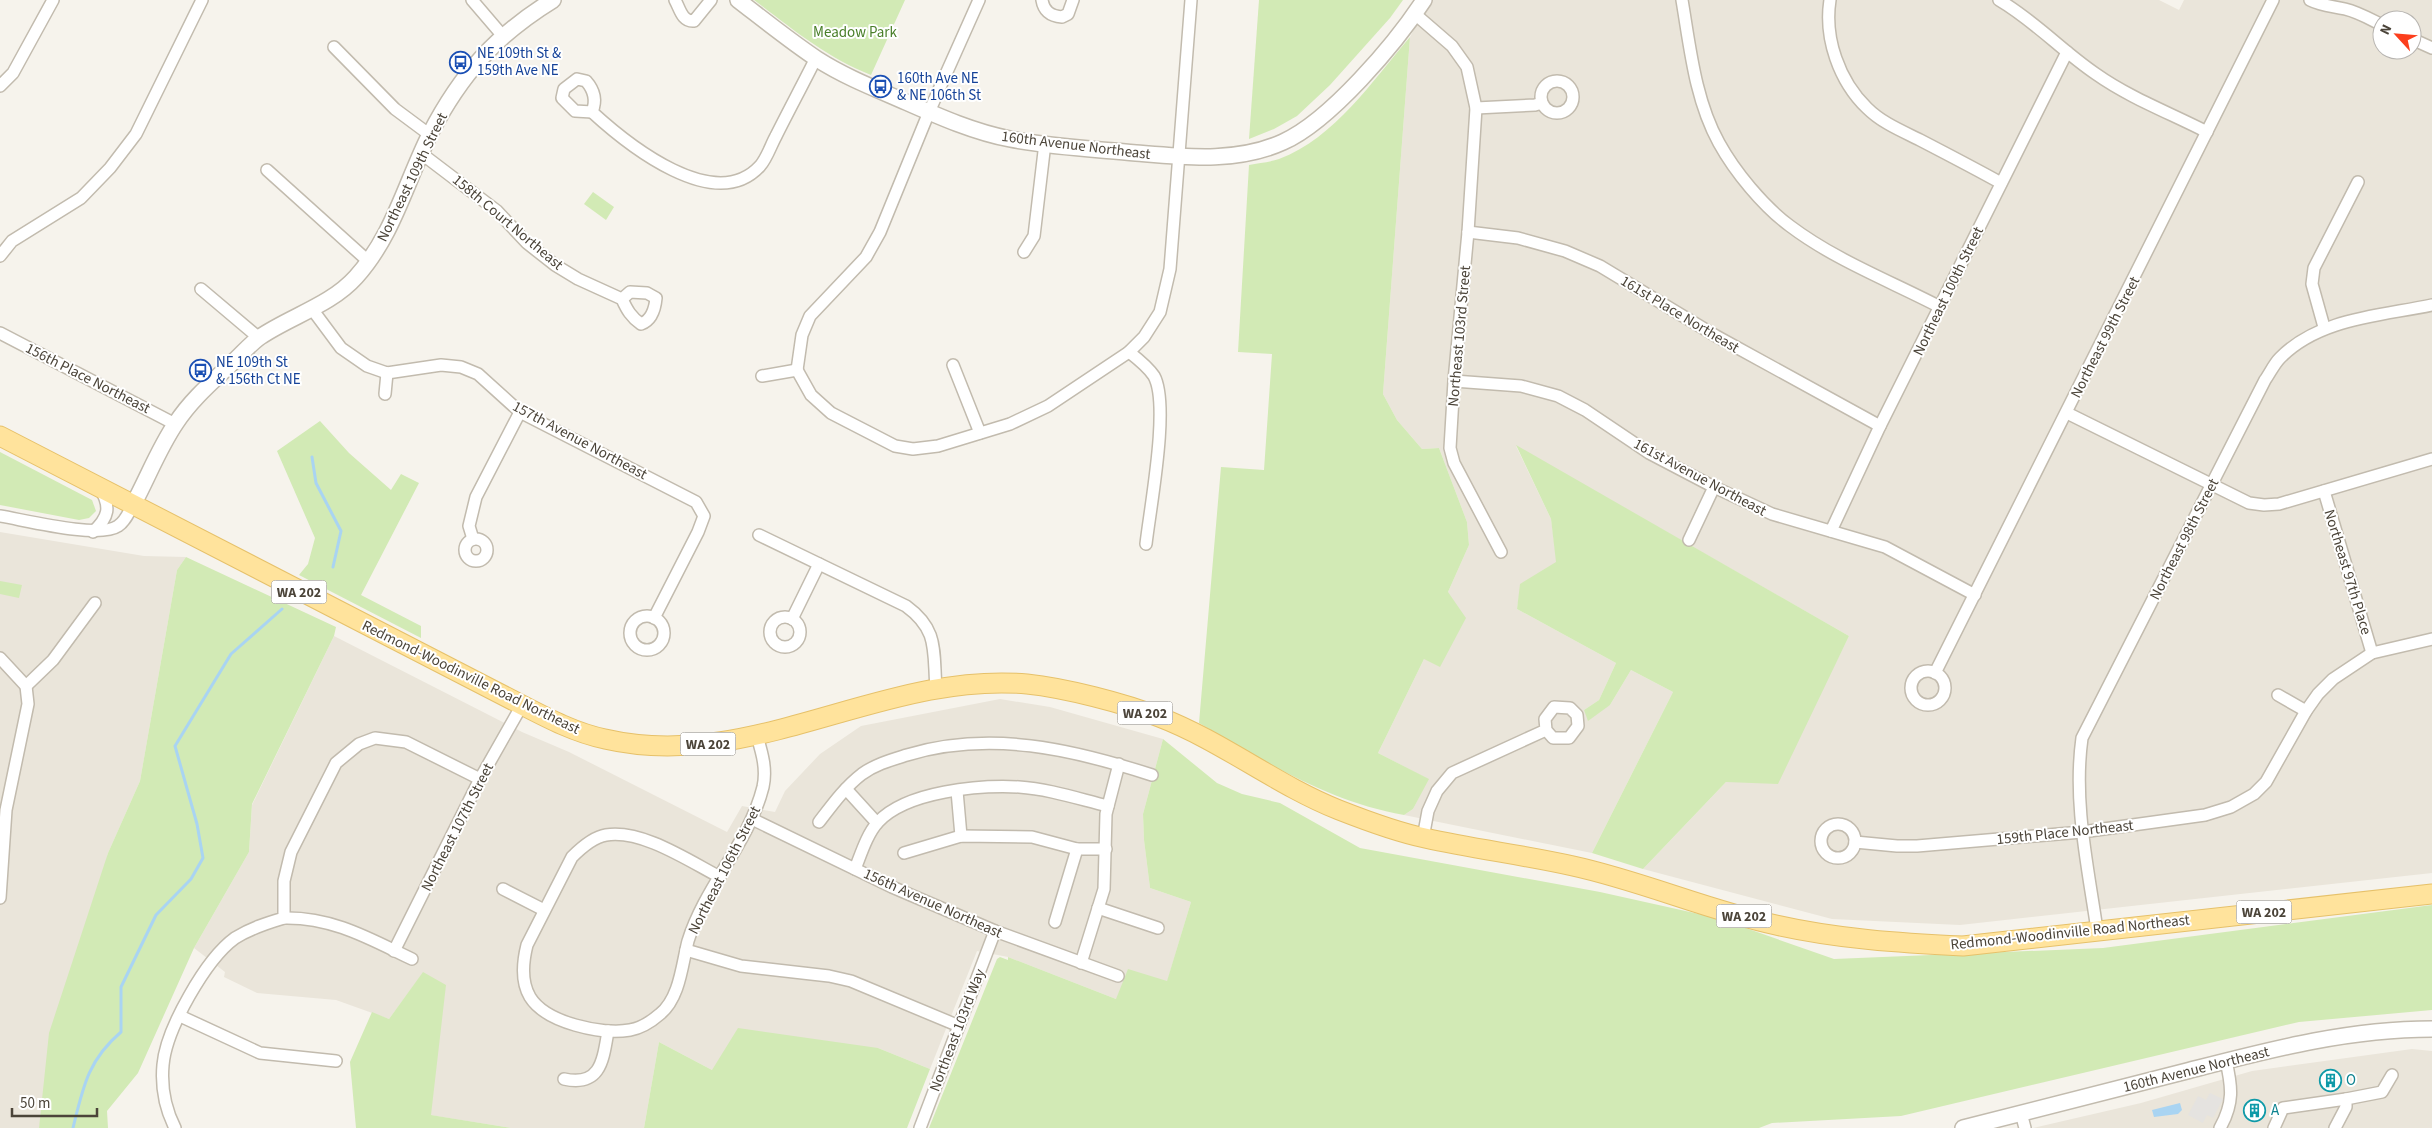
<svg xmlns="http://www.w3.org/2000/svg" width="2432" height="1128" viewBox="0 0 2432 1128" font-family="'Source Sans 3',sans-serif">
<rect width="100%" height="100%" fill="#f6f3ec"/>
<g fill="#eae5da" fill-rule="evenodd">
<path d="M 1429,0 L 2159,0 L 2179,10 L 2184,0 L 2432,0 L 2432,873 L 1960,925 L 1832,919 L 1643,869 L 1726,782 L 1816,702 L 1849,636 L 1516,446 L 1551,519 L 1557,563 L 1521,584 L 1517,609 L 1616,663 L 1599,700 L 1584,710 L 1610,705 L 1631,670 L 1673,692 L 1592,853 L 1404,815 L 1413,809 L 1428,779 L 1378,753 L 1424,659 L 1448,592 L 1469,545 L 1467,522 L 1439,448 L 1422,449 L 1397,420 L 1383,394 L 1410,37 ZM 2382,20 L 2412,20 L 2412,50 L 2382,50 Z"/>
<path d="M 0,532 L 144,556 L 186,557 L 177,570 L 140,781 L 108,853 L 39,1128 L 0,1128 Z"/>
<path d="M 334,636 L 522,732 L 569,752 L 727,832 L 742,806 L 775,812 L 785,791 L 820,754 L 861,726 L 1000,699 L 1050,707 L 1163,739 L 1143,814 L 1144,840 L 1150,888 L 1191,902 L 1167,982 L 1116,999 L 1008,957 L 977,951 L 930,1069 L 878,1048 L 712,1070 L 659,1042 L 644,1128 L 511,1128 L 430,1115 L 423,973 L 389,1019 L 336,1000 L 257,993 L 224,977 L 225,972 L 194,948 L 249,852 L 252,805 Z"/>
<path d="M 2412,1049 L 2432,1051 L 2432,1128 L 2033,1128 L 2141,1103 L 2252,1071 Z"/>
</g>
<g fill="#d2eab5">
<path d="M 754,0 L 905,0 L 871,75 C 827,58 791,28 754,0 Z"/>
<path d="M 1259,0 L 1403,0 L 1390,18 L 1330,85 L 1297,116 L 1274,129 L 1249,139 Z"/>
<path d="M 1410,37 L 1383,394 L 1397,420 L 1422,449 L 1439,448 L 1467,522 L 1469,545 L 1448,592 L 1466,618 L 1440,667 L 1424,659 L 1378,753 L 1429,779 L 1413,809 L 1404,815 C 1328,802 1264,761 1199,723 L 1221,467 L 1264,470 L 1272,354 L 1238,352 L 1249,165 C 1259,163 1270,162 1279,159 C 1335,138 1373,80 1410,37 Z"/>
<path d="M 593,192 L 614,207 L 606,220 L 584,204 Z"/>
<path d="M 320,421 L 349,453 L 391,490 L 401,474 L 419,483 L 361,595 L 421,626 L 421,638 L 299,575 L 308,564 L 315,538 L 277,451 Z"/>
<path d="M 1516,445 L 1849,636 L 1778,784 L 1726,782 L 1643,869 L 1592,853 L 1673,692 L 1631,670 L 1610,705 L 1588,721 L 1584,710 L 1599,700 L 1616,663 L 1517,609 L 1520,584 L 1556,562 L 1551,519 Z"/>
<path d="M 0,452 L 92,500 L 96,511 L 89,518 L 79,520 L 0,505 Z"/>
<path d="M 186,557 L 336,627 L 334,636 L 252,804 L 249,852 L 194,948 L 138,1073 L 107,1111 L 108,1128 L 39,1128 L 49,1033 L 108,853 L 140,781 L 177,570 Z"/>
<path d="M 0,581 L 22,585 L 19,598 L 0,594 Z"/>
<path d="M 1163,739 L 1217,783 L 1242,794 L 1280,803 L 1360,848 L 1600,892 L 1717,918 L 1834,959 L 2103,948 L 2432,905 L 2432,1010 L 2299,1022 L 1901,1116 L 1772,1123 L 1759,1128 L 929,1128 L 997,959 L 1000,957 L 1008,960 L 1008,957 L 1116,999 L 1128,969 L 1167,981 L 1191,902 L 1150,888 L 1144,840 L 1143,814 Z"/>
<path d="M 423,972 L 446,985 L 431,1115 L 511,1128 L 356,1128 L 350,1062 L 372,1012 L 389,1019 Z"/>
<path d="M 738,1028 L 878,1048 L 930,1069 L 907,1128 L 644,1128 L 659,1042 L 712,1070 Z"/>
</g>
<path fill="#e5e3e0" d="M 2210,1093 L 2223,1099 L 2213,1118 L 2207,1115 L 2203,1123 L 2188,1115 L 2198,1096 L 2206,1100 Z"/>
<path fill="#a9d4f2" d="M 2180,1103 L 2182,1110 L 2178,1114 L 2154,1117 L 2152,1110 Z"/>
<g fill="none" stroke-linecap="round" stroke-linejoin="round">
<g stroke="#a9d4f2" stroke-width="3">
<path d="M 312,457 L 316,483 L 341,531 L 333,567"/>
<path d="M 73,1128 C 83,1087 88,1060 121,1032 L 121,987 L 156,915 L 191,879 L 203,858 L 197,824 L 175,746 L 231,654 L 282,609"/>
</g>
<defs>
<g id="minor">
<path d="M 472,0 L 502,35"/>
<path d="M 675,0 C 680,9 682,22 694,21 L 711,0"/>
<path d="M 1042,0 C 1044,12 1051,16 1062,17 L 1068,14 L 1073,0"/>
<path d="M 1682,0 C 1690,47 1695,100 1719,143 C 1735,172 1763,206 1790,226 C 1835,260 1890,281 1940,307"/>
<path d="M 1830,0 C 1824,38 1839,81 1867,108 C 1882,123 1902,131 1920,140 C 1947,154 1974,168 2001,183"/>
<path d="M 1999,0 C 2035,21 2062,51 2096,74 C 2130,98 2170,113 2207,132"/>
<path d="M 2310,0 C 2322,6 2332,6 2345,9 C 2358,12 2370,19 2382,25"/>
<path d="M 1415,14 L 1452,46 L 1467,67 L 1476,108 L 1468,232 L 1454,381 L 1450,448 L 1454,463 L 1501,552"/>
<path d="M 2412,39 L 2432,48"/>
<path d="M 334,47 L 395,109 L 430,135"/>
<path d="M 577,79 L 586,81 C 594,90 597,100 592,112 L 575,111 L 562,98 L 564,89 Z"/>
<circle cx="1557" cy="97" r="16"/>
<path d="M 0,86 L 13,73 L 53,0"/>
<path d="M 1476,108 L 1535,105 L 1542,103"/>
<path d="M 592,112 C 628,145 715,215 760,166 C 767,158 771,145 776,136 C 789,110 803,84 816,58"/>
<path d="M 422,154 L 497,211 L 527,243 L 555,265 L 578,279 L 622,299 C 627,310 631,317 641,324 C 652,320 655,309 656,298 L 647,293 L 630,292 L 622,299"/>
<path d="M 267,170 L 368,261"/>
<path d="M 1468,232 L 1518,238 L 1565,251 L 1600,266 L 1716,336 L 1880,426"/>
<path d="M 1024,252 L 1034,236 L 1045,143"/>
<path d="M 0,256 L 12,241 L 81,198 L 110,168 L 136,134 L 202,0"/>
<path d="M 201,289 L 259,338"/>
<path d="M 312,309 L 341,348 L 367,366 L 387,373 L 441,365 L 461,367 L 478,374 L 520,412 L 696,502 L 704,516 L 698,532 L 654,618"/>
<path d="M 2324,327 L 2312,284 L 2314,268 L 2358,182"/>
<path d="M 0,333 L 175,424"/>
<path d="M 1129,352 C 1138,359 1148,367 1154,376 C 1170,405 1150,508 1146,544"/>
<path d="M 953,365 L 980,433"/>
<path d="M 797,370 L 811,395 L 831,413 L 895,446 L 913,449 L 938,446 L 1010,424 L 1048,406 L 1129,352 L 1144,337 L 1160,312 L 1170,269 L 1191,0"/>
<path d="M 797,370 L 802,335 L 810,316 L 866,257 L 880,232 L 929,112 L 979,0"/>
<path d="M 762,376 L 797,370"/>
<path d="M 1454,381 L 1521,386 L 1558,396 L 1585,410 L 1649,453 L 1714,487 L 1772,514 L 1885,547 L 1975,595"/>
<path d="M 385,394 L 387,373"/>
<path d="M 2067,413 L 2249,503 L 2264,505 L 2279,504 L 2432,459"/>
<path d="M 2324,491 L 2372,653"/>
<path d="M 0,516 C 25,520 99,539 118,526 C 126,521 129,511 134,503"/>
<path d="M 1831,531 L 1880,426 L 2067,52"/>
<path d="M 93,532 C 109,517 111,507 100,488"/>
<path d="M 759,535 L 906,606 C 939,630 933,651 936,688"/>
<circle cx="476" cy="550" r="11"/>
<path d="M 473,539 L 469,526 L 476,497 L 520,412"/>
<path d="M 1689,540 L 1714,487"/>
<circle cx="647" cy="633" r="17"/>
<circle cx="785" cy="632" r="15"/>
<path d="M 792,619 L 819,564"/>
<path d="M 0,658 L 26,686"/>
<circle cx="1928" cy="688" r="17"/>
<path d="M 1935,673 L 2273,0"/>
<path d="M 26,686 L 53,660 L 95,603"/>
<path d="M 2278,695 L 2306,711"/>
<path d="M 846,789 L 877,823"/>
<path d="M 957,791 L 961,836"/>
<path d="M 752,819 L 892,887 L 995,931 L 1118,976"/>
<path d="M 819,822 C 832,805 845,787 862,774 C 876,764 891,760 907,755 C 990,730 1072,749 1152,775"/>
<circle cx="1838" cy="841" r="17"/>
<path d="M 1423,838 L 1428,811 L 1437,791 L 1452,773 L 1546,730 L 1553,738 L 1569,738 L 1578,726 L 1577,715 L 1570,708 L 1554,707 L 1545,719 L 1546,730"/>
<path d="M 1855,842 L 1897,846 L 1917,846 L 2082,832 L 2205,815 L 2231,807 L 2254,794 L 2266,782 L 2306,711 L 2318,694 L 2333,679 L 2372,653 L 2432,639"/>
<path d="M 904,853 L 961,836 L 1032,837 L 1077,849"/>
<path d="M 855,869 C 861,854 867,834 878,822 C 907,791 979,785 1019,787 C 1049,789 1079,799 1108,806"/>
<path d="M 720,877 C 689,861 642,829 606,835 C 593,837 581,848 572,857 L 527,945 C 523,961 521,982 530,997 C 546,1023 602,1035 630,1030 C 641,1028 652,1021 660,1014 C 680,998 682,964 688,941 C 705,886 749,843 763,787 C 767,769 762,753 757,736"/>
<path d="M 503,889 L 544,910"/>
<path d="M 0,898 L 6,810 L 28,704 L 26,686"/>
<path d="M 1098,908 L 1158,928"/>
<path d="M 284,918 C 333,917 370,939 412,959"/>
<path d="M 1055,922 L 1077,849 L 1106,849"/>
<path d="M 2097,930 C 2088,867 2073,802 2082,738 L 2265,380 C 2270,373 2274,364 2280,358 C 2319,318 2380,316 2432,305"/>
<path d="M 686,950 L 741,966 L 829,976 L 851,981 L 959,1026"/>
<path d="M 394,951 L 480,779 L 522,705"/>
<path d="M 1081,963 L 1104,889 L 1106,814 L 1119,764"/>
<path d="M 180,1016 L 260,1053 L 336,1061"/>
<path d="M 564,1079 C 601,1087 603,1060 608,1031"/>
<path d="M 2021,1113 L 2025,1128"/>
<path d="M 175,1128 C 165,1108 161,1087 163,1065 C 166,1029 206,959 235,938 C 251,928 267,923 284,918 L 284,881 L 291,852 L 336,763 L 359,744 L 375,738 L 406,742 L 480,779"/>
<path d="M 920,1128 L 995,931"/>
<path d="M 2220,1128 C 2234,1103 2232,1087 2226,1061"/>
<path d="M 2274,1128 L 2283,1108 L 2346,1099"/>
<path d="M 2335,1128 L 2346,1107 L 2346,1099 L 2382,1092 L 2392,1075"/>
</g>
<g id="tertiary">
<path d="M 738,0 C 764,20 790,41 817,59 C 845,77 876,89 906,102 C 940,117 974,132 1010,139 C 1051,147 1094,149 1136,153 C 1185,157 1237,163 1283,142 C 1330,121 1396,43 1424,0"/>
<path d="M 134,503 C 148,477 159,448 176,423 C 191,400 212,382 232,363 C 241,355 250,344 260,337 C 291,316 331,305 356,277 C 393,236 406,182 430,134 C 461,74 496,35 553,0"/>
<path d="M 1963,1128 C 2037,1109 2112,1090 2187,1071 C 2269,1050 2347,1029 2432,1029"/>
</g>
<path id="primary" d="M 0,436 L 522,705 C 549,719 576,733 605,739 C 751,773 883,671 1027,684 C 1065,688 1124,703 1159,717 C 1222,741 1276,785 1339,810 C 1367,821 1396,832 1425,838 C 1474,849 1524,855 1573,866 C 1642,881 1707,910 1776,925 C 1838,939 1900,943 1963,946 L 2432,894"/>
</defs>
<use href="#minor" stroke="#c2bbae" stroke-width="14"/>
<use href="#tertiary" stroke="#c2bbae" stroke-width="18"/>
<use href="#primary" stroke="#e6c16a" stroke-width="21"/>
<use href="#minor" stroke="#fff" stroke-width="11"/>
<use href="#tertiary" stroke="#fff" stroke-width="15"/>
<use href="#primary" stroke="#ffe39c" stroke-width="19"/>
</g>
<defs>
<symbol id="bus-ring" viewBox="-11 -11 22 22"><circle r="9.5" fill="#fff" stroke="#1a4fb4" stroke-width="1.5"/><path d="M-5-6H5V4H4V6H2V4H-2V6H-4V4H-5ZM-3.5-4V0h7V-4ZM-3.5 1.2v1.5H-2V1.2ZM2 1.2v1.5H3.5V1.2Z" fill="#1a4fb4"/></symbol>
<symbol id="building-ring" viewBox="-11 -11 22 22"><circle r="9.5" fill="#fff" stroke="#0f9aa8" stroke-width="1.5"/><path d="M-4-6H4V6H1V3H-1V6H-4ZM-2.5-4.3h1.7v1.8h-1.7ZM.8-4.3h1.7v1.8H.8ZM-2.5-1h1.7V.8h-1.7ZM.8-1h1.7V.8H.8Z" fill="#0f9aa8"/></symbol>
</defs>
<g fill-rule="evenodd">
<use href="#bus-ring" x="448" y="50" width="25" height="25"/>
<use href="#bus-ring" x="868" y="74" width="25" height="25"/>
<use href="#bus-ring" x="188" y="358" width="25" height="25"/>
<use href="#building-ring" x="2318" y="1068" width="25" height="25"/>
<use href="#building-ring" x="2242" y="1098" width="25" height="25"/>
</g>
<g text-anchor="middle" stroke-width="4" stroke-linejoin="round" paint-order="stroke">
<g fill="#fff" stroke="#817c74" stroke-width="1">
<rect x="271.5" y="580.5" width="55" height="23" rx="4"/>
<rect x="1117.5" y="701.5" width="55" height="23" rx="4"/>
<rect x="680.5" y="732.5" width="55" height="23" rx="4"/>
<rect x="2236.5" y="900.5" width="55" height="23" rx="4"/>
<rect x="1716.5" y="904.5" width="55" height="23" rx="4"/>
</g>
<g font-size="14" font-weight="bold" fill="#4b4439">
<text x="299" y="597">WA 202</text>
<text x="1145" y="718">WA 202</text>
<text x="708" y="749">WA 202</text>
<text x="2264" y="917">WA 202</text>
<text x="1744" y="921">WA 202</text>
</g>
<g font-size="15" fill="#4a7f2a" stroke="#fff">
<text x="855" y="37">Meadow Park</text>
</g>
<g font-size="15" fill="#164399" stroke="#fff" text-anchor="start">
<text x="477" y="58">NE 109th St &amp;<tspan x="477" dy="17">159th Ave NE</tspan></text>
<text x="897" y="83">160th Ave NE<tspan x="897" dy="17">&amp; NE 106th St</tspan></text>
<text x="216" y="367">NE 109th St<tspan x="216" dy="17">&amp; 156th Ct NE</tspan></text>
</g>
<g font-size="15" fill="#4b4439" stroke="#fff">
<text transform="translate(1076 145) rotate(7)" y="5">160th Avenue Northeast</text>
<text transform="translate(412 177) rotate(-64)" y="5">Northeast 109th Street</text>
<text transform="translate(508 222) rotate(40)" y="5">158th Court Northeast</text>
<text transform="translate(1948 291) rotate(-64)" y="5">Northeast 100th Street</text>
<text transform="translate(1680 314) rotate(31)" y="5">161st Place Northeast</text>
<text transform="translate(1459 336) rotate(-85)" y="5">Northeast 103rd Street</text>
<text transform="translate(2105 337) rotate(-63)" y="5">Northeast 99th Street</text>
<text transform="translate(88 378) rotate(27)" y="5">156th Place Northeast</text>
<text transform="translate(580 440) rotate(28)" y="5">157th Avenue Northeast</text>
<text transform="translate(1700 477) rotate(28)" y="5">161st Avenue Northeast</text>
<text transform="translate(2184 539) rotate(-63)" y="5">Northeast 98th Street</text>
<text transform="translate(2348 572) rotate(73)" y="5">Northeast 97th Place</text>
<text transform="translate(471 677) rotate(26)" y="5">Redmond-Woodinville Road Northeast</text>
<text transform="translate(457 827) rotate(-63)" y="5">Northeast 107th Street</text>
<text transform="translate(2065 832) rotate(-6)" y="5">159th Place Northeast</text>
<text transform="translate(724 870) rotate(-63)" y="5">Northeast 106th Street</text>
<text transform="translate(933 903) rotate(24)" y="5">156th Avenue Northeast</text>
<text transform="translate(2070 932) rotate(-6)" y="5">Redmond-Woodinville Road Northeast</text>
<text transform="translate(957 1030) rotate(-69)" y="5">Northeast 103rd Way</text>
<text transform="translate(2196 1069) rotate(-14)" y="5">160th Avenue Northeast</text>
</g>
<g font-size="15" fill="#0d838f" stroke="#fff" text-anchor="start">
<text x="2346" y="1085">O</text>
<text x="2271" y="1115">A</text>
</g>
</g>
<g transform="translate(2397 35) rotate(296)"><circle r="24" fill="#ffffff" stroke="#b7b4b0"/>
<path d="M0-4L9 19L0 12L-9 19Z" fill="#fc3f1d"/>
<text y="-8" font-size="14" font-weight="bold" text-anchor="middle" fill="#4b4439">N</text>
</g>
<path d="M12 1108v8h85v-8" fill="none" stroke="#4b4439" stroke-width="2.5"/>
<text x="20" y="1108" font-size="15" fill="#4b4439" stroke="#ffffff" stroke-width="4" paint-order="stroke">50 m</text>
</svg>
